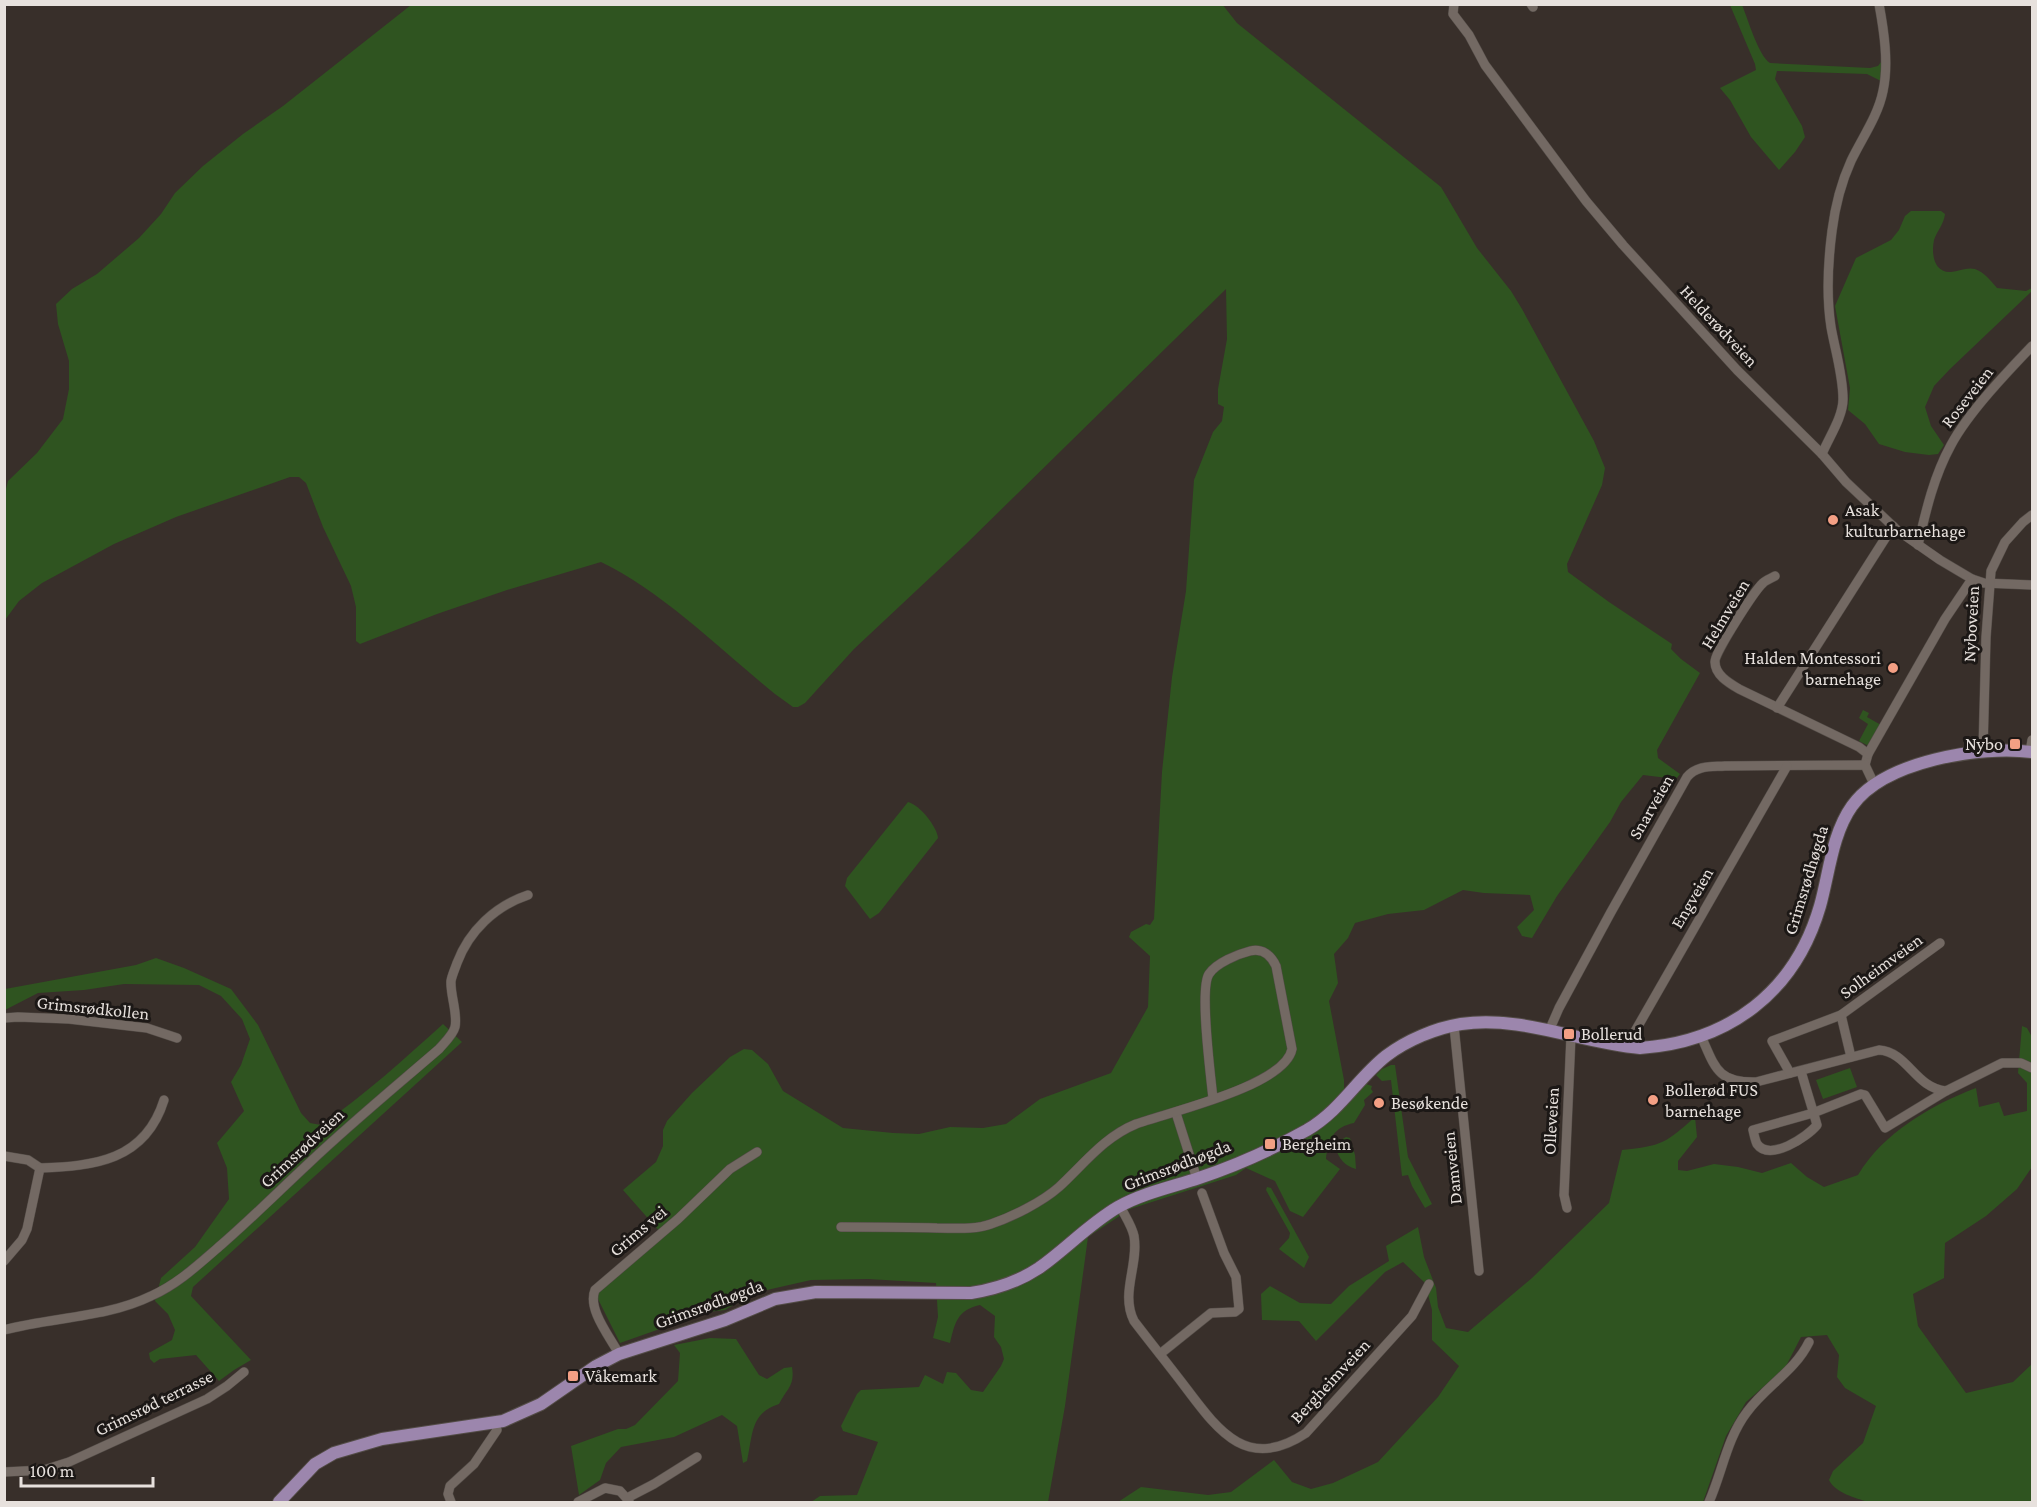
<svg xmlns="http://www.w3.org/2000/svg" width="2037" height="1507" viewBox="0 0 2037 1507" font-family="'Crimson Pro',serif">
<rect width="100%" height="100%" fill="#382f2a"/>
<g fill="#2f5420">
<path d="M 1222,4 L 1237,23 L 1441,187 L 1477,248 L 1511,291 L 1522,309 L 1594,441 L 1605,468 L 1602,485 L 1567,564 L 1568,572 L 1609,602 L 1672,644 L 1671,649 L 1681,659 L 1700,673 L 1657,750 L 1658,758 L 1680,774 L 1676,779 L 1643,775 L 1621,802 L 1610,822 L 1557,896 L 1532,938 L 1522,936 L 1517,927 L 1534,910 L 1530,895 L 1484,893 L 1463,890 L 1424,910 L 1388,914 L 1355,923 L 1348,938 L 1334,954 L 1338,983 L 1329,1001 L 1344,1080 L 1344,1107 L 1366,1084 L 1372,1086 L 1371,1089 L 1373,1092 L 1364,1100 L 1365,1105 L 1354,1123 C 1334,1127 1328,1139 1326,1159 L 1340,1169 L 1303,1217 L 1290,1211 L 1275,1181 L 1246,1168 L 1236,1175 L 1130,1209 L 1088,1237 L 1065,1406 L 1048,1502 L 811,1502 L 820,1496 L 857,1495 L 878,1442 L 843,1431 L 841,1426 L 857,1394 L 861,1390 L 919,1387 L 925,1375 L 943,1384 L 947,1372 L 956,1373 L 971,1390 L 983,1392 L 1001,1366 L 1004,1359 L 1001,1347 L 994,1337 L 995,1316 L 980,1305 C 957,1310 955,1323 950,1343 L 933,1338 L 938,1317 L 936,1283 L 868,1279 L 811,1280 L 767,1290 L 745,1298 L 725,1310 L 708,1312 L 620,1343 L 592,1287 L 660,1232 L 623,1190 L 656,1162 L 663,1146 L 663,1130 L 667,1121 L 692,1093 L 730,1057 L 744,1049 L 752,1050 L 768,1064 L 783,1091 L 843,1128 L 893,1133 L 919,1134 L 950,1127 L 983,1128 L 1006,1124 L 1040,1099 L 1111,1073 L 1148,1007 L 1150,956 L 1129,937 L 1131,932 L 1146,924 L 1150,925 L 1154,919 L 1162,772 L 1172,677 L 1186,591 L 1194,480 L 1213,432 L 1222,421 L 1224,407 L 1218,404 L 1218,389 L 1227,339 L 1226,289 L 966,544 L 854,649 L 805,703 L 798,707 L 793,707 L 775,694 C 721,650 663,592 601,562 L 507,590 L 437,614 L 360,644 L 356,641 L 356,607 L 351,586 L 323,527 L 306,483 L 299,477 L 290,477 L 176,517 L 114,544 L 42,583 L 19,601 L 5,620 L 5,493 L 8,481 L 37,453 L 63,419 L 69,389 L 69,361 L 58,324 L 56,304 L 72,289 L 97,274 L 139,238 L 161,214 L 175,193 L 203,166 L 243,134 L 283,106 L 411,5 Z"/>
<path d="M 1730,5 L 1742,5 C 1748,19 1758,55 1770,63 L 1870,68 L 1878,66 L 1881,62 L 1881,81 L 1867,74 L 1777,71 L 1775,79 L 1802,126 L 1805,137 L 1795,152 L 1779,170 L 1751,137 L 1730,100 L 1720,88 L 1756,70 L 1755,64 Z"/>
<path d="M 1911,211 L 1941,211 L 1945,214 C 1944,224 1937,231 1934,240 C 1931,254 1934,273 1951,272 C 1959,271 1967,267 1975,269 C 1984,272 1991,281 1997,288 L 2026,291 L 2032,288 L 2032,291 L 1950,369 L 1934,386 L 1925,407 L 1931,426 L 1944,445 L 1938,454 L 1929,455 L 1905,452 L 1879,444 L 1865,424 L 1848,410 L 1850,388 L 1835,306 L 1856,258 L 1891,240 L 1899,230 L 1905,216 Z"/>
<path d="M 1863,710 L 1869,713 L 1867,717 L 1881,725 L 1869,746 L 1859,741 L 1868,724 L 1859,718 Z"/>
<path d="M 908,802 C 920,805 937,827 938,838 L 879,913 L 870,919 L 845,886 L 847,878 Z"/>
<path d="M 156,958 L 184,968 L 231,989 L 258,1025 L 301,1113 L 310,1123 L 321,1125 C 365,1095 404,1059 443,1024 L 462,1042 L 193,1287 L 191,1296 L 251,1360 L 234,1370 L 219,1381 L 196,1355 L 160,1359 L 154,1363 L 150,1359 L 149,1353 L 172,1340 L 175,1330 L 168,1314 L 155,1301 L 161,1278 L 195,1247 L 229,1199 L 227,1168 L 217,1143 L 244,1111 L 231,1082 L 241,1065 L 250,1039 L 242,1019 L 221,996 L 199,985 L 124,984 L 84,990 L 38,993 L 5,1010 L 5,989 L 136,965 Z"/>
<path d="M 2022,1026 L 2027,1028 L 2032,1037 L 2032,1167 L 2017,1189 L 1986,1216 L 1945,1243 L 1944,1278 L 1913,1294 L 1918,1326 L 1966,1393 L 2013,1382 L 2032,1364 L 2032,1502 L 1868,1502 C 1856,1498 1835,1493 1829,1480 L 1833,1471 L 1863,1443 L 1876,1406 L 1845,1388 L 1837,1377 L 1839,1355 L 1827,1335 L 1801,1337 L 1785,1368 L 1746,1402 L 1726,1436 L 1703,1502 L 1118,1502 L 1141,1487 L 1208,1495 L 1231,1492 L 1274,1460 L 1292,1482 L 1311,1489 L 1333,1483 L 1378,1462 L 1438,1397 L 1459,1366 L 1432,1340 L 1432,1310 L 1425,1283 L 1403,1262 L 1385,1272 L 1316,1341 L 1299,1321 L 1262,1320 L 1261,1294 L 1270,1286 L 1300,1303 L 1331,1304 L 1349,1286 L 1389,1261 L 1386,1246 L 1418,1227 L 1424,1257 L 1436,1288 L 1438,1307 L 1446,1328 L 1468,1332 L 1532,1278 L 1609,1203 L 1622,1150 C 1662,1146 1666,1143 1695,1117 L 1697,1137 L 1678,1161 L 1678,1170 L 1687,1171 L 1714,1164 L 1738,1167 L 1762,1173 L 1791,1163 L 1807,1177 L 1824,1187 L 1858,1175 C 1883,1133 1931,1105 1976,1088 L 1979,1107 L 1999,1102 L 2004,1116 L 2027,1111 L 2027,1083 L 2018,1073 Z"/>
<path d="M 1391,1065 L 1395,1065 L 1408,1157 L 1432,1204 L 1425,1208 L 1412,1186 L 1408,1175 L 1402,1176 L 1391,1080 L 1382,1081 L 1376,1075 L 1382,1069 Z"/>
<path d="M 1850,1068 L 1857,1087 L 1823,1099 L 1816,1080 Z"/>
<path d="M 1346,1137 L 1350,1138 L 1355,1155 L 1356,1169 C 1345,1166 1339,1159 1335,1147 L 1340,1148 L 1341,1144 L 1336,1143 Z"/>
<path d="M 1267,1187 L 1271,1188 L 1309,1257 L 1304,1268 L 1279,1249 L 1289,1238 L 1290,1233 L 1266,1190 Z"/>
<path d="M 710,1338 L 736,1339 L 759,1375 L 767,1379 L 784,1368 L 792,1367 C 795,1386 787,1388 779,1404 C 750,1413 753,1435 747,1461 L 743,1463 L 737,1426 L 722,1415 L 674,1437 L 621,1447 L 606,1463 L 600,1480 L 579,1495 L 571,1446 L 618,1429 L 626,1429 L 635,1425 L 678,1381 L 680,1353 L 674,1345 Z"/>
</g>
<g fill="none" stroke-linecap="round" stroke-linejoin="round">
<defs>
<g id="minor">
<path d="M 1454,4 L 1453,14 L 1469,35 L 1485,65 L 1586,201 L 1623,245 L 1737,370 L 1822,454 L 1846,482 L 1897,530 L 1940,560 L 1972,579 L 1984,583 L 2032,585"/>
<path d="M 1531,4 L 1533,7"/>
<path d="M 1822,454 C 1829,437 1843,417 1843,399 C 1843,375 1835,350 1831,327 C 1826,295 1828,262 1832,231 C 1835,207 1841,183 1851,161 C 1862,138 1878,116 1883,91 C 1889,64 1884,31 1879,4"/>
<path d="M 1918,545 C 1926,510 1934,476 1951,445 C 1968,413 2007,372 2032,346"/>
<path d="M 1775,576 C 1772,578 1766,580 1763,583 C 1755,590 1714,653 1715,662 C 1715,675 1729,683 1739,689 L 1859,747 L 1868,754 L 1865,765"/>
<path d="M 1777,708 L 1893,526"/>
<path d="M 1983,750 L 1986,637 L 1991,571 L 2005,542 L 2023,522 L 2032,515"/>
<path d="M 2030,752 L 2032,740"/>
<path d="M 1868,754 L 1945,619 L 1972,579"/>
<path d="M 1841,1015 L 1851,1057"/>
<path d="M 4,1018 L 18,1017 L 69,1019 L 147,1028 L 177,1038"/>
<path d="M 1454,1026 L 1479,1271"/>
<path d="M 1549,1031 L 1559,1008 L 1611,912 L 1687,777 C 1697,765 1711,767 1725,766 L 1865,765 L 1874,784"/>
<path d="M 1701,1036 C 1715,1067 1717,1083 1756,1082 L 1879,1050 C 1908,1052 1915,1088 1946,1091 L 2002,1063 L 2021,1063 L 2032,1068"/>
<path d="M 1626,1047 L 1787,766"/>
<path d="M 1801,1071 C 1806,1089 1812,1107 1817,1125 C 1807,1137 1770,1162 1757,1144 C 1755,1140 1754,1134 1753,1130 L 1813,1113 L 1861,1094 L 1865,1095 L 1885,1128 L 1946,1091"/>
<path d="M 1790,1073 L 1772,1041 L 1841,1015 L 1940,943"/>
<path d="M 1176,1113 L 1197,1179"/>
<path d="M 4,1156 L 28,1160 L 40,1168 L 27,1229 L 22,1240 L 4,1261"/>
<path d="M 40,1168 C 94,1166 145,1161 164,1100"/>
<path d="M 1120,1206 C 1125,1216 1132,1226 1134,1236 C 1139,1265 1120,1293 1134,1321 C 1150,1342 1167,1363 1183,1384 C 1217,1429 1246,1473 1306,1433 L 1412,1316 L 1429,1284"/>
<path d="M 1567,1208 L 1564,1195 L 1571,1036"/>
<path d="M 841,1227 C 873,1227 905,1227 937,1228 C 954,1228 975,1230 991,1224 C 1012,1217 1042,1202 1059,1187 C 1084,1164 1104,1137 1136,1124 C 1169,1112 1285,1086 1292,1049 L 1276,966 C 1271,955 1262,948 1250,951 C 1238,954 1216,963 1209,974 C 1199,989 1211,1077 1213,1099"/>
<path d="M 4,1330 C 52,1317 106,1318 151,1296 C 178,1284 199,1264 221,1245 C 251,1219 279,1191 308,1164 C 350,1124 395,1087 439,1049 C 444,1043 453,1035 455,1027 C 458,1014 450,994 451,981 C 452,975 455,969 457,963 C 469,931 495,906 528,895"/>
<path d="M 619,1354 C 610,1337 587,1309 595,1290 L 678,1219 L 730,1169 L 757,1152"/>
<path d="M 1160,1354 L 1211,1313 L 1235,1312 L 1239,1309 L 1236,1277 L 1224,1253 L 1202,1193"/>
<path d="M 4,1472 L 44,1470 L 69,1462 L 207,1399 L 227,1386 L 244,1372"/>
<path d="M 627,1498 L 654,1484 L 697,1457"/>
<path d="M 451,1502 L 448,1494 L 450,1486 L 474,1464 L 497,1430 L 495,1424"/>
<path d="M 578,1502 L 605,1488 L 620,1491 L 629,1501"/>
<path d="M 1709,1502 C 1722,1473 1727,1438 1747,1412 C 1766,1386 1795,1371 1809,1342"/>
</g>
<path id="major" d="M 279,1502 L 315,1464 L 334,1453 L 382,1439 L 503,1421 L 541,1404 L 596,1366 L 619,1354 L 725,1320 L 775,1299 L 816,1292 L 971,1293 C 996,1289 1018,1282 1039,1268 C 1066,1249 1089,1224 1118,1207 C 1143,1193 1172,1187 1199,1178 C 1235,1166 1273,1149 1307,1130 C 1341,1110 1357,1079 1386,1056 C 1407,1040 1436,1028 1461,1024 C 1522,1015 1580,1043 1640,1048 C 1729,1042 1795,992 1820,906 C 1829,874 1832,834 1852,806 C 1884,761 1981,745 2032,752"/>
</defs>
<use href="#minor" stroke="#534c47" stroke-width="10"/>
<use href="#major" stroke="#534c47" stroke-width="14"/>
<use href="#minor" stroke="#736963" stroke-width="9"/>
<use href="#major" stroke="#9c86ad" stroke-width="12"/>
</g>
<g fill="#f39f84" stroke="#1c1816" stroke-width="2">
<circle cx="1833" cy="520" r="6"/>
<circle cx="1893" cy="668" r="6"/>
<rect x="2009" y="738" width="12" height="12" rx="3"/>
<rect x="1563" y="1028" width="12" height="12" rx="3"/>
<circle cx="1653" cy="1100" r="6"/>
<circle cx="1379" cy="1103" r="6"/>
<rect x="1264" y="1138" width="12" height="12" rx="3"/>
<rect x="567" y="1370" width="12" height="12" rx="3"/>
</g>
<g text-anchor="middle" stroke-width="6" stroke-linejoin="round" paint-order="stroke">
<g font-size="18" fill="#e7e1dd" stroke="#1c1816">
<text transform="translate(1719 326) rotate(47)" y="6">Helderødveien</text>
<text transform="translate(1967 397) rotate(-52)" y="6">Roseveien</text>
<text transform="translate(1725 614) rotate(-59)" y="6">Helmveien</text>
<text transform="translate(1971 624) rotate(-87)" y="6">Nyboveien</text>
<text transform="translate(1651 807) rotate(-60)" y="6">Snarveien</text>
<text transform="translate(1806 880) rotate(-73)" y="6">Grimsrødhøgda</text>
<text transform="translate(1692 898) rotate(-60)" y="6">Engveien</text>
<text transform="translate(1881 966) rotate(-36)" y="6">Solheimveien</text>
<text transform="translate(93 1008) rotate(6)" y="6">Grimsrødkollen</text>
<text transform="translate(1551 1121) rotate(-87)" y="6">Olleveien</text>
<text transform="translate(302 1148) rotate(-43)" y="6">Grimsrødveien</text>
<text transform="translate(1177 1165) rotate(-21)" y="6">Grimsrødhøgda</text>
<text transform="translate(1452 1168) rotate(-96)" y="6">Damveien</text>
<text transform="translate(638 1231) rotate(-40)" y="6">Grims vei</text>
<text transform="translate(709 1304) rotate(-20)" y="6">Grimsrødhøgda</text>
<text transform="translate(1330 1381) rotate(-47)" y="6">Bergheimveien</text>
<text transform="translate(154 1403) rotate(-26)" y="6">Grimsrød terrasse</text>
</g>
<g font-size="18" fill="#e7e1dd" stroke="#1c1816" text-anchor="start">
<text x="1845" y="516">Asak<tspan x="1845" dy="21">kulturbarnehage</tspan></text>
<text x="1881" y="664" text-anchor="end">Halden Montessori<tspan x="1881" dy="21">barnehage</tspan></text>
<text x="2003" y="750" text-anchor="end">Nybo</text>
<text x="1581" y="1040">Bollerud</text>
<text x="1665" y="1096">Bollerød FUS<tspan x="1665" dy="21">barnehage</tspan></text>
<text x="1391" y="1109">Besøkende</text>
<text x="1282" y="1150">Bergheim</text>
<text x="585" y="1382">Våkemark</text>
</g>
</g>
<rect width="2037" height="1507" fill="none" stroke="#e7e1dd" stroke-width="12"/>
<path d="M21 1477v9h132v-9" fill="none" stroke="#e7e1dd" stroke-width="3"/>
<text x="30" y="1477" font-size="18" fill="#e7e1dd" stroke="#1c1816" stroke-width="4.5" paint-order="stroke">100 m</text>
</svg>
